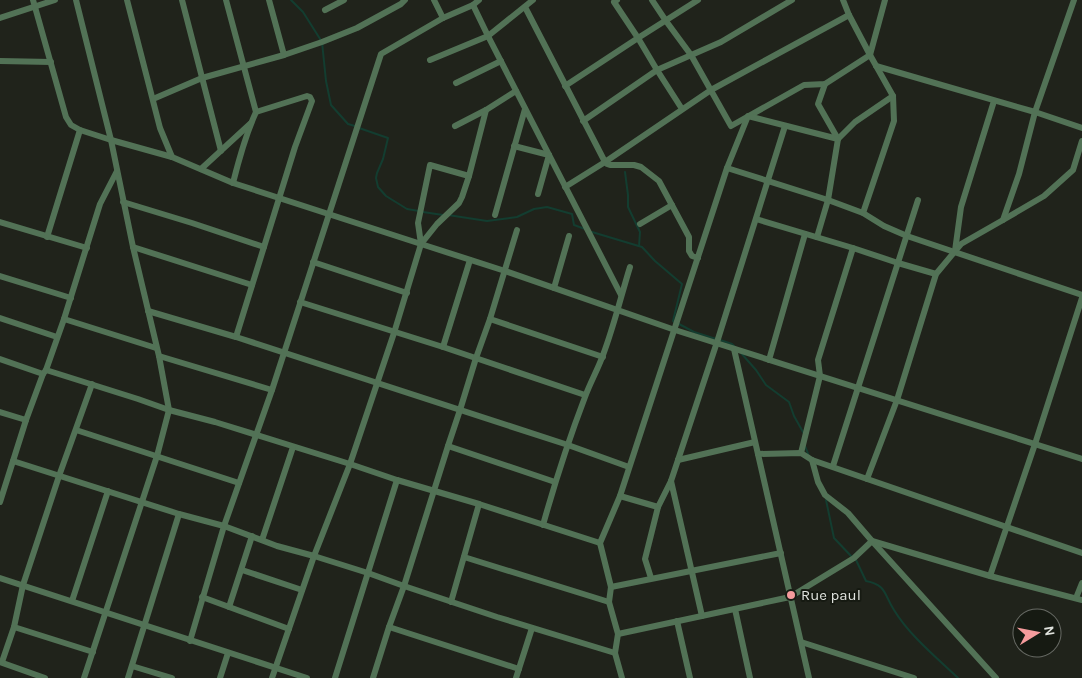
<svg xmlns="http://www.w3.org/2000/svg" width="1082" height="678" viewBox="0 0 1082 678" font-family="Karla,sans-serif">
<rect width="100%" height="100%" fill="#20231b"/>
<g fill="none" stroke-linecap="round" stroke-linejoin="round">
<g stroke="#133d30" stroke-width="2">
<path d="M 291,0 L 303,12 L 322,42 L 326,81 L 331,105 L 348,124 L 355,126"/>
<path d="M 359,128 L 388,138 L 383,159 L 377,173 L 376,178 L 378,187 L 386,196 L 407,209 L 419,211"/>
<path d="M 625,172 L 628,195 L 628,207 L 640,232 L 639,246"/>
<path d="M 423,212 L 443,215"/>
<path d="M 448,215 L 487,221 L 517,217 L 534,209 L 547,207 L 572,214 L 574,225 L 585,229"/>
<path d="M 592,232 L 642,247 L 655,261 L 682,284 L 673,321 L 674,322"/>
<path d="M 679,324 L 694,332 L 716,339"/>
<path d="M 720,340 L 732,344 L 734,346"/>
<path d="M 741,353 L 756,370 L 766,385 L 789,402 L 794,416 L 803,432"/>
<path d="M 805,446 L 809,456"/>
<path d="M 826,500 L 834,538 L 852,557"/>
<path d="M 856,560 L 866,581 C 887,585 884,595 894,610 C 909,635 937,658 958,678"/>
</g>
<g stroke="#527256" stroke-width="6">
<path d="M 33,0 L 66,117 L 71,125 L 80,130 L 111,140 L 172,157 L 233,183 L 421,244 L 505,271 L 675,330 L 1082,459"/>
<path d="M 76,0 L 111,140 L 133,247 L 159,356 L 169,410 L 157,456 L 84,678"/>
<path d="M 127,0 L 160,128 L 172,157"/>
<path d="M 182,0 L 221,151"/>
<path d="M 226,0 L 256,112 C 246,134 239,159 233,183"/>
<path d="M 269,0 L 284,55"/>
<path d="M 434,0 L 443,18"/>
<path d="M 617,0 L 614,2 L 638,38 L 698,0"/>
<path d="M 652,0 L 666,21 L 691,55 L 731,126 L 804,85 L 825,84 L 870,55 L 885,0"/>
<path d="M 843,0 L 849,15 L 870,55 L 893,96 L 894,121 L 863,213"/>
<path d="M 473,5 L 488,36 L 621,295"/>
<path d="M 525,7 L 605,162 L 607,164 L 610,165 L 634,165 L 641,167 L 659,181 L 689,237 L 689,251 L 692,256 L 698,258"/>
<path d="M 325,10 L 344,0"/>
<path d="M 0,18 L 55,0"/>
<path d="M 430,60 L 488,36 L 533,0"/>
<path d="M 0,61 L 51,62"/>
<path d="M 876,66 L 1035,112 L 1082,128"/>
<path d="M 456,83 L 501,61"/>
<path d="M 825,84 L 818,104 L 838,139"/>
<path d="M 565,86 L 638,38 L 657,70 L 721,42 L 792,0"/>
<path d="M 153,99 L 202,78 L 284,55 L 322,42 L 357,28 L 401,4 L 405,0"/>
<path d="M 583,121 L 657,70 L 682,109"/>
<path d="M 455,126 L 486,110 L 516,91"/>
<path d="M 514,146 L 549,155 L 538,194"/>
<path d="M 727,168 L 828,200 L 863,213 L 884,226 L 907,236 L 1082,295"/>
<path d="M 201,169 L 251,123"/>
<path d="M 565,187 L 605,162 L 711,90 L 849,15"/>
<path d="M 123,202 L 192,223 L 264,247"/>
<path d="M 495,215 L 525,109"/>
<path d="M 756,219 L 853,248 L 898,263 L 936,274"/>
<path d="M 1003,220 L 1044,196 L 1073,170 L 1082,141"/>
<path d="M 0,222 L 87,248"/>
<path d="M 640,224 L 672,205"/>
<path d="M 47,237 L 80,130"/>
<path d="M 817,237 L 828,200 L 838,139 L 855,122 L 893,96"/>
<path d="M 421,244 L 418,223 L 430,165 L 469,176"/>
<path d="M 133,247 L 252,285"/>
<path d="M 955,251 L 961,207 L 994,101"/>
<path d="M 313,262 L 407,293"/>
<path d="M 0,276 L 71,298"/>
<path d="M 554,288 L 569,236"/>
<path d="M 300,302 L 443,347 L 585,395"/>
<path d="M 148,311 L 236,337 L 568,445 L 629,467"/>
<path d="M 0,318 L 57,337"/>
<path d="M 64,319 L 156,348"/>
<path d="M 490,319 L 603,357"/>
<path d="M 236,337 L 295,147 L 312,101 L 310,97 L 307,96 L 256,112"/>
<path d="M 443,347 L 470,260"/>
<path d="M 734,349 L 809,678"/>
<path d="M 159,356 L 272,390"/>
<path d="M 0,359 L 43,374"/>
<path d="M 769,360 L 805,234"/>
<path d="M 46,370 L 138,399 L 169,410 L 215,422 L 350,464 L 397,480 L 479,504 L 600,543"/>
<path d="M 0,412 L 26,420"/>
<path d="M 76,430 L 239,483"/>
<path d="M 448,446 L 555,482"/>
<path d="M 801,453 L 820,376 L 818,360 L 853,248"/>
<path d="M 758,454 L 801,453 L 812,460 L 1082,553"/>
<path d="M 678,460 L 755,442"/>
<path d="M 812,460 L 818,482 L 825,495 L 848,513 L 872,541 L 996,678"/>
<path d="M 13,461 L 26,420 L 43,374 L 46,370 L 64,319 L 100,204 L 117,171"/>
<path d="M 833,466 L 918,200"/>
<path d="M 867,479 L 897,400 L 936,274 L 961,244 L 1003,220 L 1019,174 L 1035,112 L 1074,0"/>
<path d="M 671,481 L 702,616"/>
<path d="M 620,496 L 658,507"/>
<path d="M 0,502 L 13,461 L 179,514 L 224,526 L 277,546 L 314,556 L 368,573 L 404,586 L 497,617 L 615,653"/>
<path d="M 543,525 C 555,482 569,439 585,397 C 590,383 598,369 603,355 C 614,326 621,296 630,267"/>
<path d="M 262,540 L 293,447"/>
<path d="M 464,557 L 609,602"/>
<path d="M 242,570 L 302,590"/>
<path d="M 990,576 L 1035,444 L 1082,298"/>
<path d="M 0,578 L 307,678"/>
<path d="M 651,578 L 645,559 L 658,507 L 671,481 L 678,460 L 718,339 L 785,126"/>
<path d="M 611,587 L 781,553"/>
<path d="M 202,597 L 289,629"/>
<path d="M 1076,598 L 1082,583"/>
<path d="M 72,601 L 108,491"/>
<path d="M 451,602 L 479,504"/>
<path d="M 229,607 L 252,536"/>
<path d="M 735,609 L 750,678"/>
<path d="M 677,621 L 690,678"/>
<path d="M 14,627 L 93,652"/>
<path d="M 389,627 L 519,669"/>
<path d="M 618,634 L 790,597 L 854,558 L 872,541 L 990,576 L 1082,600"/>
<path d="M 190,641 L 224,526 L 272,390 L 381,54 L 443,18 L 473,5 L 479,0"/>
<path d="M 801,642 L 914,678"/>
<path d="M 0,662 L 45,678"/>
<path d="M 2,662 L 14,627 L 23,585 L 59,476 L 92,384"/>
<path d="M 132,666 L 172,678"/>
<path d="M 128,678 L 179,514"/>
<path d="M 220,678 L 228,653"/>
<path d="M 272,678 L 314,556 L 350,464 L 394,333 L 421,244 L 437,224 L 459,203 L 462,197 L 469,176 L 486,110"/>
<path d="M 335,678 L 397,480"/>
<path d="M 373,678 L 389,627 L 404,586 L 448,446 L 460,410 L 476,358 L 490,319 L 517,230"/>
<path d="M 516,678 L 532,628"/>
<path d="M 622,678 L 615,653 L 618,634 L 609,602 L 611,587 L 600,543 L 620,496 L 727,168 L 748,116 L 838,139"/>
</g>
</g>
<circle fill="#f59b9c" stroke="#161a12" stroke-width="2" cx="791" cy="595" r="5"/>
<g text-anchor="middle" stroke-width="4" stroke-linejoin="round" paint-order="stroke">
<g font-size="15" fill="#e0e3de" stroke="#161a12" text-anchor="start">
<text x="801" y="600">Rue paul</text>
</g>
</g>
<g transform="translate(1037 633) rotate(80)"><circle r="24" fill="#161a12" stroke="#676a64"/>
<path d="M0-4L9 19L0 12L-9 19Z" fill="#f59b9c"/>
<text y="-8" font-size="14" font-weight="bold" text-anchor="middle" fill="#e0e3de">N</text>
</g>
</svg>
